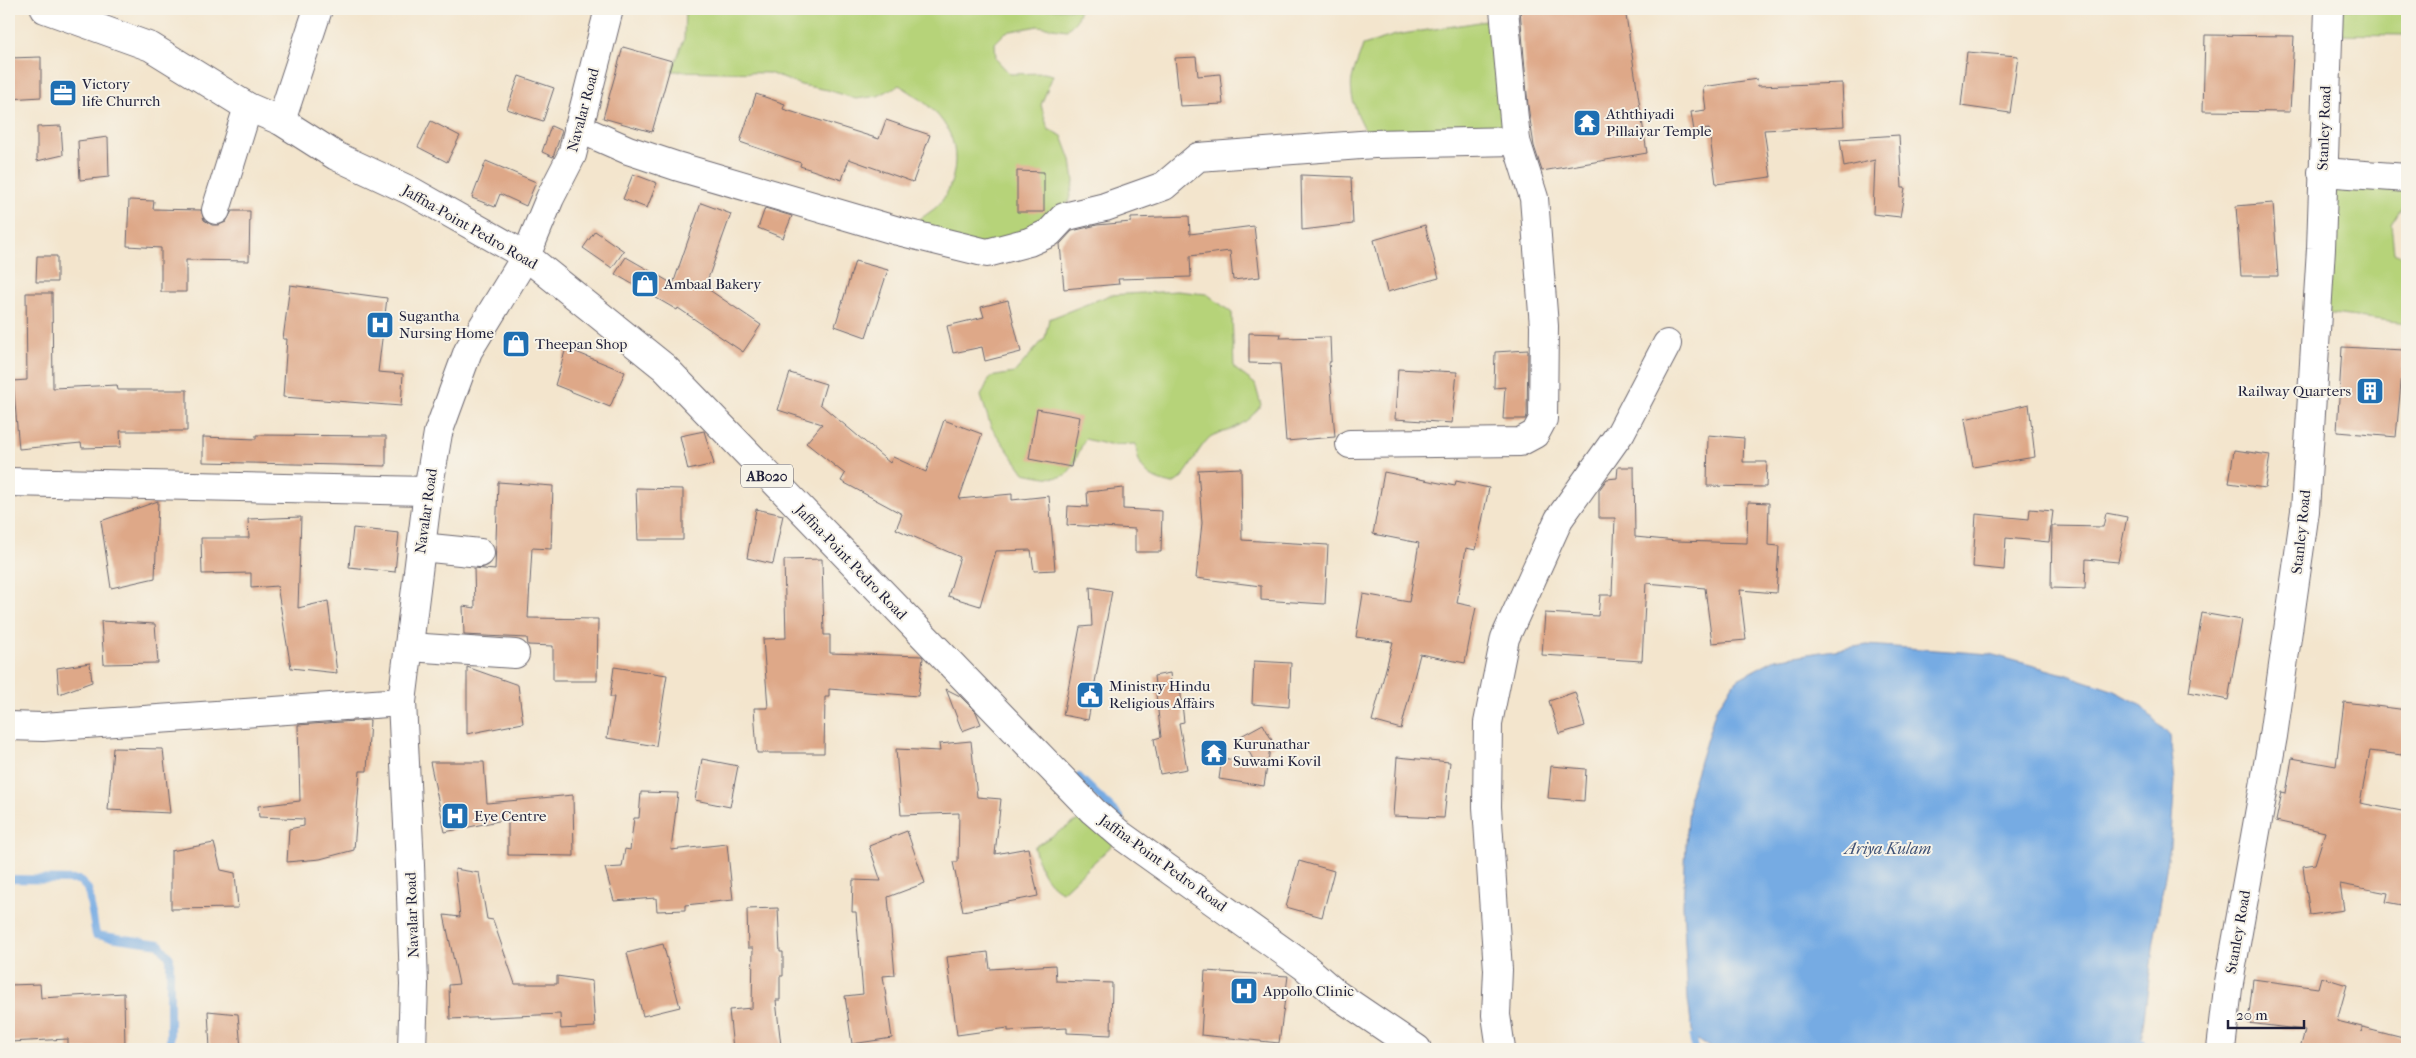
<svg xmlns="http://www.w3.org/2000/svg" width="2416" height="1058" viewBox="0 0 2416 1058" font-family="'IM FELL French Canon',serif">
<rect width="100%" height="100%" fill="#f7f3e8"/>
<filter id="ink" filterUnits="userSpaceOnUse"><feTurbulence type="fractalNoise" baseFrequency=".02" numOctaves="2"/><feDisplacementMap in="SourceGraphic" scale="10" xChannelSelector="R" yChannelSelector="G"/><feConvolveMatrix kernelMatrix="1 2 1 2 8 2 1 2 1" color-interpolation-filters="sRGB"/></filter>
<filter id="wash" filterUnits="userSpaceOnUse"><feTurbulence type="fractalNoise" baseFrequency=".0096" numOctaves="4" result="noise"/><feDisplacementMap in="SourceGraphic" scale="20" xChannelSelector="R" yChannelSelector="G"/><feGaussianBlur stdDeviation="1.12" result="paint"/><feColorMatrix in="noise" values="0 0 0 0 0 0 0 0 0 0 0 0 0 0 0 0 0 1.4 0 .05"/><feComposite in="paint" operator="in"/></filter>
<g filter="url(#wash)">
<rect width="100%" height="100%" fill="#f3e5cd"/>
<g fill="#b6d379" stroke="#6c7a5a">
<path d="M 685,9 L 776,9 L 796,13 L 797,9 L 1080,9 L 1076,21 L 1067,30 L 1038,26 L 1006,32 L 995,43 L 996,59 L 1010,74 L 1044,73 L 1053,75 L 1041,105 L 1048,129 L 1062,136 L 1071,160 L 1074,182 L 1064,217 L 987,253 L 898,231 C 910,224 923,218 934,209 C 944,201 950,188 953,176 C 963,132 934,106 899,85 L 878,96 L 856,99 L 828,90 L 801,85 L 769,73 L 672,71 L 684,39 Z"/>
<path d="M 2329,9 L 2407,9 L 2407,35 L 2327,34 Z"/>
<path d="M 1505,18 L 1516,141 L 1374,144 C 1363,127 1348,101 1352,79 C 1354,68 1360,56 1363,45 L 1396,35 Z"/>
<path d="M 2322,172 L 2407,187 L 2404,204 L 2391,224 L 2394,253 L 2407,260 L 2407,323 L 2316,312 Z"/>
<path d="M 1177,291 L 1207,294 L 1232,313 L 1234,368 L 1255,384 L 1261,405 C 1250,420 1241,426 1224,432 C 1219,433 1212,435 1209,438 C 1194,452 1192,473 1173,484 C 1149,480 1137,469 1136,444 L 1109,445 L 1085,439 C 1066,479 1072,483 1024,473 L 991,427 L 981,396 L 990,377 L 1014,373 L 1045,338 L 1049,319 L 1110,295 Z"/>
<path d="M 1093,811 L 1122,836 L 1062,892 C 1044,881 1039,867 1034,847 Z"/>
</g>
<path fill="#76abe3" stroke="#4c668f" d="M 1867,645 L 1990,654 L 2064,674 L 2115,691 L 2138,703 L 2170,736 L 2175,781 L 2170,846 L 2154,941 L 2140,1049 L 1712,1049 L 1693,1037 L 1688,1000 L 1683,905 L 1686,844 L 1690,793 L 1716,709 L 1736,680 L 1775,659 Z"/>
<g fill="none" stroke-linecap="round" stroke-linejoin="round">
<g stroke="#76abe3" stroke-width="8">
<path d="M 1079,777 L 1121,818"/>
<path d="M 9,879 L 79,880 L 88,889 L 96,935 L 159,944 L 170,958 L 170,1049"/>
<path d="M 1693,1037 L 1695,1049"/>
<path d="M 2141,1042 L 2142,1049"/>
</g>
</g>
<g id="blocks">
<g fill="#dea888">
<path d="M 1520,9 L 1625,9 L 1647,153 L 1542,171 L 1534,146 L 1528,106 Z"/>
<path d="M 2205,35 L 2294,36 L 2290,112 L 2203,111 Z"/>
<path d="M 623,47 L 672,61 L 652,132 L 603,118 Z"/>
<path d="M 1967,52 L 2018,56 L 2010,113 L 1961,106 Z"/>
<path d="M 41,57 L 41,97 L 9,99 L 9,58 Z"/>
<path d="M 1196,57 L 1198,76 L 1220,74 L 1223,104 L 1180,106 L 1175,58 Z"/>
<path d="M 519,76 L 554,88 L 543,121 L 507,109 Z"/>
<path d="M 1757,79 L 1758,86 L 1842,83 L 1844,126 L 1764,130 L 1771,177 L 1716,184 L 1709,129 L 1694,131 L 1691,112 L 1706,110 L 1703,87 Z"/>
<path d="M 756,94 L 785,104 L 783,109 L 879,139 L 886,120 L 930,135 L 913,182 L 849,159 L 842,180 L 800,166 L 801,163 L 740,142 Z"/>
<path d="M 431,121 L 460,136 L 447,162 L 418,147 Z"/>
<path d="M 61,126 L 63,155 L 37,161 L 37,127 Z"/>
<path d="M 551,126 L 562,131 L 553,157 L 542,152 Z"/>
<path d="M 1899,135 L 1902,188 L 1905,188 L 1900,217 L 1873,214 L 1875,160 L 1844,167 L 1840,139 Z"/>
<path d="M 108,137 L 109,177 L 80,180 L 78,141 Z"/>
<path d="M 486,161 L 536,182 L 526,206 L 500,194 L 495,207 L 472,198 Z"/>
<path d="M 1017,171 L 1044,172 L 1044,212 L 1017,212 Z"/>
<path d="M 633,174 L 657,183 L 647,208 L 623,199 Z"/>
<path d="M 1301,175 L 1351,177 L 1353,224 L 1302,230 Z"/>
<path d="M 129,200 L 154,201 L 153,209 L 201,210 L 204,220 L 212,225 L 219,225 L 226,222 L 232,211 L 250,211 L 249,261 L 186,260 L 186,292 L 161,292 L 161,248 L 127,246 Z"/>
<path d="M 701,203 L 731,214 L 705,287 L 761,325 L 743,352 L 678,308 L 677,310 L 615,274 L 626,257 L 673,284 Z"/>
<path d="M 2273,203 L 2278,276 L 2241,276 L 2236,206 Z"/>
<path d="M 765,208 L 792,216 L 783,238 L 758,228 Z"/>
<path d="M 1189,216 L 1190,234 L 1254,226 L 1260,277 L 1233,280 L 1230,251 L 1190,256 L 1191,277 L 1118,279 L 1119,284 L 1064,289 L 1060,244 L 1072,231 L 1097,225 L 1131,222 L 1131,218 Z"/>
<path d="M 1425,225 L 1439,278 L 1387,292 L 1374,240 Z"/>
<path d="M 595,231 L 624,251 L 612,268 L 583,248 Z"/>
<path d="M 37,256 L 57,256 L 57,282 L 36,282 Z"/>
<path d="M 855,261 L 888,270 L 866,337 L 835,326 Z"/>
<path d="M 290,285 L 387,298 L 378,372 L 403,374 L 401,406 L 283,397 L 287,339 L 283,339 Z"/>
<path d="M 26,293 L 52,293 L 53,388 L 117,385 L 118,390 L 187,390 L 187,431 L 120,431 L 121,447 L 82,448 L 81,443 L 19,449 L 13,381 L 27,380 Z"/>
<path d="M 1008,300 L 1021,352 L 985,361 L 982,347 L 953,353 L 947,326 L 984,317 L 981,307 Z"/>
<path d="M 1249,333 L 1281,334 L 1280,338 L 1330,337 L 1331,362 L 1329,362 L 1335,437 L 1286,441 L 1280,364 L 1249,363 Z"/>
<path d="M 2342,347 L 2404,350 L 2396,437 L 2337,432 Z"/>
<path d="M 566,348 L 625,372 L 610,407 L 555,385 Z"/>
<path d="M 1528,350 L 1527,415 L 1526,419 L 1503,419 L 1505,387 L 1494,388 L 1495,352 Z"/>
<path d="M 1398,369 L 1457,372 L 1452,423 L 1395,419 Z"/>
<path d="M 790,373 L 826,384 L 820,404 L 890,463 L 893,457 L 926,472 L 944,420 L 982,434 L 959,499 L 1012,494 L 1012,500 L 1049,496 L 1055,570 L 1034,571 L 1031,550 L 996,551 L 980,606 L 948,596 L 960,557 L 896,529 L 902,514 L 841,481 L 845,474 L 806,443 L 822,424 L 778,410 Z"/>
<path d="M 2029,404 L 2035,457 L 1973,467 L 1965,419 Z"/>
<path d="M 1037,409 L 1080,417 L 1071,467 L 1029,459 Z"/>
<path d="M 704,431 L 714,464 L 688,470 L 680,436 Z"/>
<path d="M 256,435 L 386,436 L 386,466 L 203,462 L 203,437 L 256,439 Z"/>
<path d="M 1708,435 L 1744,438 L 1743,462 L 1767,462 L 1766,487 L 1707,486 Z"/>
<path d="M 2234,450 L 2270,455 L 2265,488 L 2229,483 Z"/>
<path d="M 1618,467 L 1634,467 L 1635,537 L 1677,541 L 1747,543 L 1748,502 L 1769,503 L 1768,545 L 1779,546 L 1776,593 L 1740,590 L 1746,640 L 1712,643 L 1705,588 L 1646,583 L 1642,661 L 1542,655 L 1545,613 L 1598,616 L 1600,595 L 1612,595 L 1615,518 L 1599,518 L 1599,490 L 1607,479 L 1617,478 Z"/>
<path d="M 1241,468 L 1242,540 L 1328,545 L 1325,604 L 1261,600 L 1261,586 L 1196,578 L 1202,523 L 1198,470 Z"/>
<path d="M 1384,472 L 1455,486 L 1456,481 L 1489,488 L 1476,550 L 1466,548 L 1457,603 L 1476,607 L 1465,663 L 1420,654 L 1401,729 L 1372,721 L 1393,642 L 1356,637 L 1363,594 L 1409,602 L 1419,543 L 1373,534 Z"/>
<path d="M 498,482 L 553,486 L 551,549 L 532,548 L 528,618 L 598,619 L 597,681 L 553,681 L 553,646 L 528,645 L 527,638 L 464,635 L 463,606 L 475,608 L 474,568 L 495,570 Z"/>
<path d="M 636,488 L 683,489 L 683,540 L 638,540 Z"/>
<path d="M 1123,488 L 1123,509 L 1162,511 L 1161,552 L 1135,552 L 1135,529 L 1067,525 L 1068,506 L 1088,507 L 1087,492 Z"/>
<path d="M 158,501 L 155,578 L 111,588 L 101,521 Z"/>
<path d="M 756,509 L 783,515 L 773,564 L 747,558 Z"/>
<path d="M 2030,509 L 2053,511 L 2049,542 L 2006,538 L 2004,570 L 1973,567 L 1976,514 L 2029,519 Z"/>
<path d="M 2106,513 L 2127,517 L 2118,562 L 2086,559 L 2085,589 L 2051,588 L 2052,526 L 2103,527 Z"/>
<path d="M 301,517 L 298,608 L 328,601 L 337,673 L 291,668 L 277,586 L 251,588 L 251,573 L 202,574 L 201,538 L 249,538 L 248,519 Z"/>
<path d="M 353,528 L 399,533 L 395,572 L 349,567 Z"/>
<path d="M 822,559 L 824,635 L 830,635 L 830,653 L 922,656 L 923,658 L 918,696 L 829,689 L 829,697 L 825,697 L 824,753 L 757,753 L 754,708 L 768,708 L 763,639 L 786,638 L 784,560 Z"/>
<path d="M 1090,587 L 1112,591 L 1088,720 L 1063,715 L 1080,627 L 1092,626 Z"/>
<path d="M 2202,613 L 2242,620 L 2228,700 L 2189,692 Z"/>
<path d="M 101,621 L 155,624 L 158,663 L 104,664 Z"/>
<path d="M 1254,661 L 1291,663 L 1289,707 L 1252,704 Z"/>
<path d="M 90,663 L 92,682 L 59,694 L 57,668 Z"/>
<path d="M 467,667 L 518,685 L 523,723 L 467,734 Z"/>
<path d="M 614,667 L 667,675 L 656,746 L 607,738 L 614,697 L 610,697 Z"/>
<path d="M 1170,673 L 1171,682 L 1178,682 L 1181,695 L 1184,722 L 1179,723 L 1187,769 L 1160,774 L 1154,739 L 1161,737 L 1154,676 Z"/>
<path d="M 946,689 L 960,696 L 976,712 L 981,724 L 962,731 Z"/>
<path d="M 1575,692 L 1585,726 L 1559,734 L 1549,701 Z"/>
<path d="M 2344,702 L 2407,710 L 2402,755 L 2370,751 L 2360,803 L 2407,812 L 2407,906 L 2386,902 L 2388,893 L 2340,884 L 2344,910 L 2310,915 L 2303,866 L 2315,864 L 2325,832 L 2276,821 L 2282,792 L 2286,793 L 2292,758 L 2336,766 Z"/>
<path d="M 370,720 L 367,771 L 360,771 L 354,850 L 320,859 L 287,862 L 289,829 L 304,826 L 304,819 L 259,817 L 258,806 L 300,801 L 298,725 Z"/>
<path d="M 1263,724 L 1275,746 L 1270,748 L 1264,786 L 1219,779 L 1222,758 L 1255,763 L 1241,736 Z"/>
<path d="M 971,741 L 977,797 L 1001,799 L 995,854 L 1028,848 L 1038,896 L 963,911 L 953,862 L 958,862 L 959,813 L 901,815 L 896,749 L 940,751 L 939,744 Z"/>
<path d="M 113,748 L 163,749 L 170,813 L 108,810 Z"/>
<path d="M 1397,757 L 1450,762 L 1444,818 L 1393,816 Z"/>
<path d="M 702,759 L 738,766 L 730,807 L 695,800 Z"/>
<path d="M 430,762 L 484,762 L 487,803 L 573,795 L 574,856 L 508,855 L 508,819 L 445,832 Z"/>
<path d="M 1551,766 L 1586,769 L 1584,801 L 1548,798 Z"/>
<path d="M 641,792 L 678,793 L 671,850 L 727,844 L 733,900 L 685,905 L 685,910 L 657,911 L 656,898 L 614,901 L 605,868 L 622,867 L 625,849 L 630,850 L 634,818 L 639,818 Z"/>
<path d="M 907,831 L 925,883 L 888,897 L 895,975 L 883,976 L 892,1038 L 852,1044 L 845,996 L 863,994 L 856,912 L 852,912 L 853,880 L 881,881 L 869,846 Z"/>
<path d="M 214,843 L 221,870 L 235,873 L 238,908 L 171,909 L 171,851 Z"/>
<path d="M 1299,861 L 1334,871 L 1322,917 L 1286,907 Z"/>
<path d="M 455,869 L 479,873 L 487,919 L 493,920 L 515,984 L 557,984 L 557,976 L 592,981 L 595,1027 L 561,1029 L 560,1014 L 450,1019 L 449,985 L 459,984 L 444,915 L 460,917 Z"/>
<path d="M 778,908 L 780,952 L 783,952 L 783,976 L 780,976 L 780,1000 L 776,1000 L 781,1046 L 733,1049 L 729,1010 L 752,1008 L 753,948 L 748,948 L 747,909 Z"/>
<path d="M 663,944 L 680,1007 L 643,1016 L 627,953 Z"/>
<path d="M 988,952 L 990,969 L 1055,965 L 1056,981 L 1112,983 L 1111,1035 L 1067,1033 L 1067,1028 L 1008,1031 L 1008,1028 L 957,1035 L 947,957 Z"/>
<path d="M 1205,971 L 1288,976 L 1279,1043 L 1201,1035 Z"/>
<path d="M 2321,977 L 2347,985 L 2337,1021 L 2362,1027 L 2362,1032 L 2363,1028 L 2407,1039 L 2407,1049 L 2300,1049 L 2305,1030 L 2248,1023 L 2253,979 L 2318,988 Z"/>
<path d="M 40,984 L 41,998 L 124,993 L 125,1049 L 68,1049 L 68,1039 L 10,1042 L 9,985 Z"/>
<path d="M 208,1011 L 238,1014 L 241,1049 L 210,1049 Z"/>
</g>
</g>
</g>
<g filter="url(#ink)">
<use href="#blocks" fill-opacity="0" stroke="#6b666e" stroke-width="1"/>
<g fill="none" stroke-linecap="round" stroke-linejoin="round">
<defs>
<g id="minor">
<path d="M 281,121 L 318,9"/>
<path d="M 578,128 L 628,150 L 676,166 L 898,231 L 987,253 L 1029,242 L 1049,233 L 1064,217 L 1105,207 L 1164,186 L 1198,157 L 1374,144 L 1516,141 L 1504,9"/>
<path d="M 2322,172 L 2407,178"/>
<path d="M 216,210 L 248,107"/>
<path d="M 1350,444 L 1520,442 L 1535,434 L 1543,419 L 1544,326 L 1534,198 L 1516,141"/>
<path d="M 9,482 L 428,491"/>
<path d="M 421,547 L 480,553"/>
<path d="M 409,647 L 515,654"/>
<path d="M 9,726 L 43,727 L 402,702"/>
<path d="M 1501,1049 L 1496,1015 L 1498,970 L 1487,807 L 1488,723 L 1505,638 L 1559,519 L 1621,432 L 1667,344"/>
<path d="M 2221,1049 L 2228,988 L 2273,736 L 2305,511 L 2321,248 L 2329,9"/>
</g>
<path id="tertiary" d="M 412,1049 L 414,985 L 410,865 L 402,702 L 428,491 L 438,433 L 468,351 L 526,256 L 550,198 L 572,155 L 609,9"/>
<path id="primary" d="M 45,9 L 151,47 L 248,107 L 281,121 L 336,156 L 411,191 L 526,256 L 664,367 L 1093,811 L 1122,836 L 1304,966 L 1336,994 L 1417,1049"/>
</defs>
<use href="#minor" stroke="#6b666e" stroke-width="30"/>
<use href="#tertiary" stroke="#6b666e" stroke-width="30"/>
<use href="#primary" stroke="#6b666e" stroke-width="30"/>
<use href="#minor" stroke="#fff" stroke-width="28"/>
<use href="#tertiary" stroke="#fff" stroke-width="28"/>
<use href="#primary" stroke="#fff" stroke-width="28"/>
</g>
</g>
<defs>
<symbol id="office-square" viewBox="-11 -11 22 22"><rect x="-9" y="-9" width="18" height="18" rx="4" fill="#1f6fb2" stroke="#f7f3e8"/><path d="M-6-3h4V-5.5h4V-3h4V5H-6ZM-1-4.5V-3h2v-1.5ZM-6 0V1H6V0Z" fill="#fff"/></symbol>
<symbol id="temple-square" viewBox="-11 -11 22 22"><rect x="-9" y="-9" width="18" height="18" rx="4" fill="#1f6fb2" stroke="#f7f3e8"/><path d="M0-6L5-2H3V0L6.5 2.5H4V6H1.5V3h-3V6H-4V2.5H-6.5L-3 0V-2H-5Z" fill="#fff"/></symbol>
<symbol id="shop-square" viewBox="-11 -11 22 22"><rect x="-9" y="-9" width="18" height="18" rx="4" fill="#1f6fb2" stroke="#f7f3e8"/><path d="M-5-2.5h2.3a2.7 3.5 0 0 1 5.4 0H5L5.5 6h-11ZM-1.5-2.5h3a1.5 2.3 0 0 0-3 0Z" fill="#fff"/></symbol>
<symbol id="hospital-square" viewBox="-11 -11 22 22"><rect x="-9" y="-9" width="18" height="18" rx="4" fill="#1f6fb2" stroke="#f7f3e8"/><path d="M-5-5h3v3.5h4V-5h3V5h-3V1.5h-4V5h-3Z" fill="#fff"/></symbol>
<symbol id="building-square" viewBox="-11 -11 22 22"><rect x="-9" y="-9" width="18" height="18" rx="4" fill="#1f6fb2" stroke="#f7f3e8"/><path d="M-4-6H4V6H1V3H-1V6H-4ZM-2.5-4.3h1.7v1.8h-1.7ZM.8-4.3h1.7v1.8H.8ZM-2.5-1h1.7V.8h-1.7ZM.8-1h1.7V.8H.8Z" fill="#fff"/></symbol>
<symbol id="civic-square" viewBox="-11 -11 22 22"><rect x="-9" y="-9" width="18" height="18" rx="4" fill="#1f6fb2" stroke="#f7f3e8"/><path d="M-.6-6.5H3V-4.5H.6V-3L4-1V1h2V6H-6V1h2V-1L-.6-3ZM-1.2 2.5V6h2.4V2.5Z" fill="#fff"/></symbol>
</defs>
<g fill-rule="evenodd">
<use href="#office-square" x="47" y="77" width="32" height="32"/>
<use href="#temple-square" x="1571" y="107" width="32" height="32"/>
<use href="#shop-square" x="629" y="268" width="32" height="32"/>
<use href="#hospital-square" x="364" y="309" width="32" height="32"/>
<use href="#shop-square" x="500" y="328" width="32" height="32"/>
<use href="#building-square" x="2354" y="375" width="32" height="32"/>
<use href="#civic-square" x="1074" y="679" width="32" height="32"/>
<use href="#temple-square" x="1198" y="737" width="32" height="32"/>
<use href="#hospital-square" x="439" y="800" width="32" height="32"/>
<use href="#hospital-square" x="1228" y="975" width="32" height="32"/>
</g>
<g text-anchor="middle" stroke-width="4" stroke-linejoin="round" paint-order="stroke">
<rect fill="#f7f3e8" stroke="#62616f" stroke-width="1" x="741" y="464.5" width="52" height="23" rx="4"/>
<g font-size="14" font-weight="bold" fill="#22223b">
<text x="767" y="481">AB020</text>
</g>
<g font-size="15" fill="#22223b" stroke="#f7f3e8" text-anchor="start">
<text x="82" y="89">Victory<tspan x="82" dy="17">life Churrch</tspan></text>
<text x="1606" y="119">Aththiyadi<tspan x="1606" dy="17">Pillaiyar Temple</tspan></text>
<text x="664" y="289">Ambaal Bakery</text>
<text x="399" y="321">Sugantha<tspan x="399" dy="17">Nursing Home</tspan></text>
<text x="535" y="349">Theepan Shop</text>
<text x="2351" y="396" text-anchor="end">Railway Quarters</text>
<text x="1109" y="691">Ministry Hindu<tspan x="1109" dy="17">Religious Affairs</tspan></text>
<text x="1233" y="749">Kurunathar<tspan x="1233" dy="17">Suwami Kovil</tspan></text>
<text x="474" y="821">Eye Centre</text>
<text x="1263" y="996">Appollo Clinic</text>
</g>
<g font-size="15" fill="#22223b" stroke="#f7f3e8">
<text transform="translate(583 110) rotate(-75)" y="5">Navalar Road</text>
<text transform="translate(2324 128) rotate(-88)" y="5">Stanley Road</text>
<text transform="translate(470 227) rotate(30)" y="5">Jaffna-Point Pedro Road</text>
<text transform="translate(426 511) rotate(-82)" y="5">Navalar Road</text>
<text transform="translate(2301 532) rotate(-84)" y="5">Stanley Road</text>
<text transform="translate(851 562) rotate(46)" y="5">Jaffna-Point Pedro Road</text>
<text transform="translate(1163 863) rotate(36)" y="5">Jaffna-Point Pedro Road</text>
<text transform="translate(412 915) rotate(-92)" y="5">Navalar Road</text>
<text transform="translate(2238 932) rotate(-80)" y="5">Stanley Road</text>
</g>
<g font-size="16" font-style="italic" fill="#3f5276" stroke="#f7f3e8">
<text x="1888" y="854">Ariya Kulam</text>
</g>
</g>
<rect width="2416" height="1058" fill="none" stroke="#f7f3e8" stroke-width="30"/>
<path d="M2228 1020v8h76v-8" fill="none" stroke="#22223b" stroke-width="2.5"/>
<text x="2236" y="1020" font-size="15" fill="#22223b" stroke="#f7f3e8" stroke-width="4" paint-order="stroke">20 m</text>
</svg>
